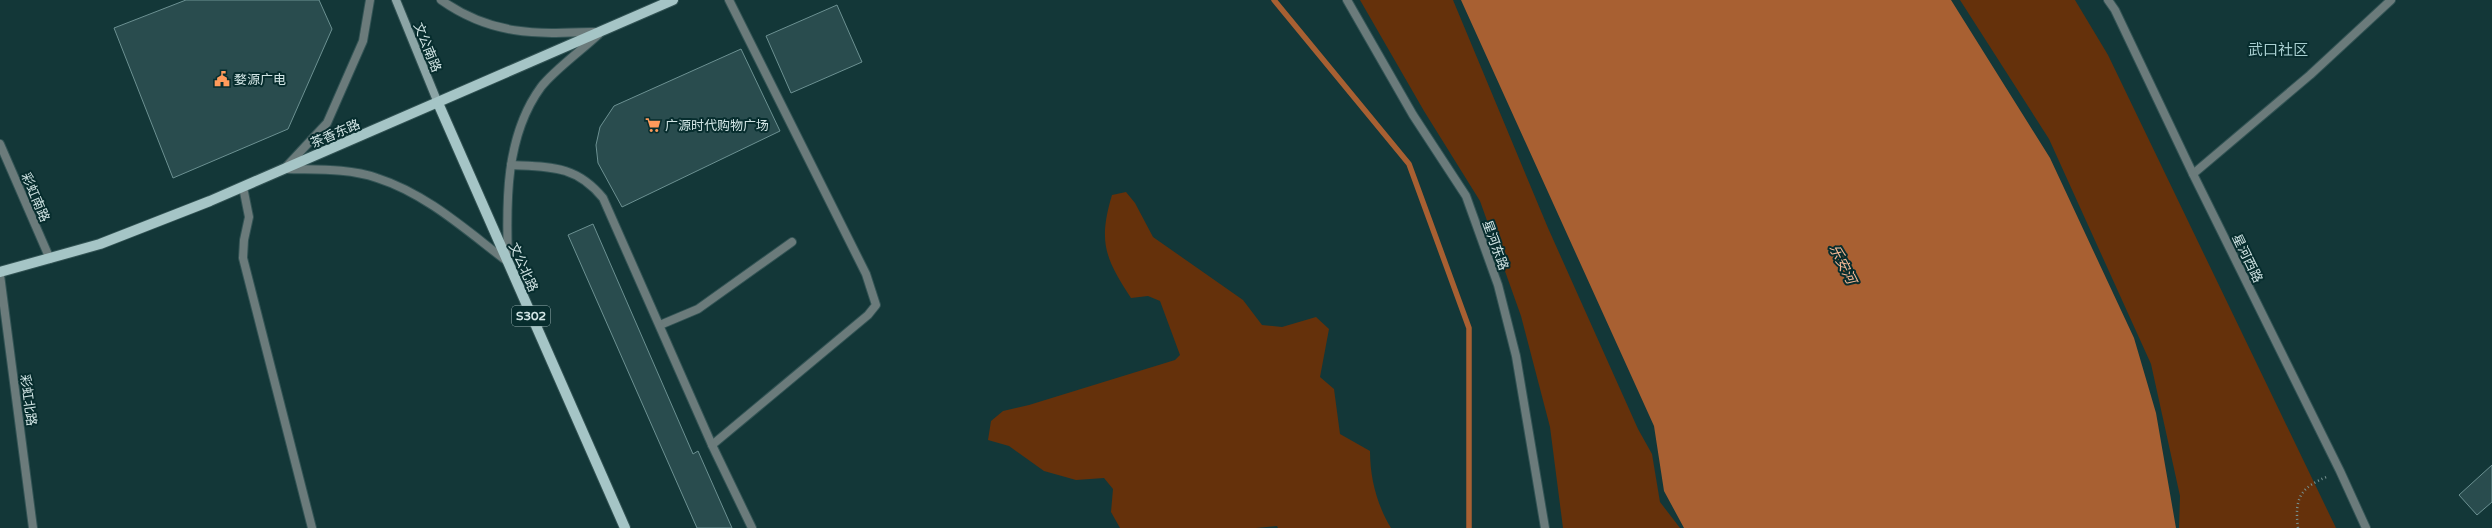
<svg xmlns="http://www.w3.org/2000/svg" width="2492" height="528" viewBox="0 0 2492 528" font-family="'Varela Round','Noto Sans SC',sans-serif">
<rect width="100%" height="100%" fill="#133738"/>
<g fill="#65310b">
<path d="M 1360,0 L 1453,0 L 1548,228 L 1638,429 L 1652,454 L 1660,502 L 1680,528 L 1563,528 L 1550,427 L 1521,316 L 1480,201 L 1424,111 Z"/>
<path d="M 1960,0 L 2075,0 L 2108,55 L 2336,528 L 2179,528 L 2180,496 L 2151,364 L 2049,139 Z"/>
<path d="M 1126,192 L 1135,203 L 1153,237 L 1243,300 L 1262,325 L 1282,327 L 1316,317 L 1329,329 L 1320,377 L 1334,389 L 1340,434 L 1370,451 C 1370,478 1377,505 1391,528 L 1278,528 L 1277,526 L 1256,528 L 1120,528 L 1111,512 L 1113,489 L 1104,478 L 1076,480 L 1044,471 L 1009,446 L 988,440 L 991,421 L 1003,411 L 1029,405 L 1175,360 L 1180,355 L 1160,301 L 1148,296 L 1131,298 C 1105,258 1098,242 1112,195 Z"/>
</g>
<path fill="#a86032" d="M 1461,0 L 1951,0 L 2050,158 L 2134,338 L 2156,413 L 2176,528 L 1684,528 L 1664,491 L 1654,426 Z"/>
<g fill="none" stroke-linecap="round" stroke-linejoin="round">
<path stroke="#a86032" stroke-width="5.5" d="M 1274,0 L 1409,164 L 1469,328 L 1469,528"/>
</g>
<g fill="#294c4e" stroke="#6c9192">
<path d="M 186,0 L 319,0 L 332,29 L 288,129 L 173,178 L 114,28 Z"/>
<path d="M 837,5 L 862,62 L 791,93 L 766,36 Z"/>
<path d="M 741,49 L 780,131 L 622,207 L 598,163 L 596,145 L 600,127 L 614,106 Z"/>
<path d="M 593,224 L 693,454 L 698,451 L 732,528 L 697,528 L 568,235 Z"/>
<path d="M 2492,465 L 2492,502 L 2477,515 L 2459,495 Z"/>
</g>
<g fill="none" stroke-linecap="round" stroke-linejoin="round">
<defs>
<g id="service">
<path d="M 441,0 C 492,36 536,34 596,32"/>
<path d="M 286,167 L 327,123 L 363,41 L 370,0"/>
<path d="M 286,169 C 316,170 348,168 377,178 C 427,194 467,231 508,262"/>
<path d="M 2193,174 L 2310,75 L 2391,0"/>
<path d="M 508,260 C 506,203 505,136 541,87 C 553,71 583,49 599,34"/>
<path d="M 660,325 L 698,309 L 792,242"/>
</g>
<g id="minor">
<path d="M 0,144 L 50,259"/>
<path d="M 511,165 C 550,167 576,165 603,198 L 712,445 L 752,528"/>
<path d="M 243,187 L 249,217 L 244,240 L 243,258 L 312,528"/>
<path d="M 0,275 L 33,528"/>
<path d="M 712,445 L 868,315 L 876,305 L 866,274 L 729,0"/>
</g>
<g id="tertiary">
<path d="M 1347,0 L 1413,115 L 1466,196 L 1498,285 L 1516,356 L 1545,528"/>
<path d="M 2108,0 L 2115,10 L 2193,174 L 2340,471 L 2366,528"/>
</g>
<path id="secondary" d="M 396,0 L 438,103"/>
<g id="primary">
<path d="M 438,103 L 625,528"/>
<path d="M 0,272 L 100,244 L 210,201 L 673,0"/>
</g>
</defs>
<use href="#service" stroke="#325354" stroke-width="10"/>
<use href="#minor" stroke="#325354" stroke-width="10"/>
<use href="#tertiary" stroke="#325354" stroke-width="10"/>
<use href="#secondary" stroke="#325354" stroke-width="10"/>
<use href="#primary" stroke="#325354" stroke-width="12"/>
<path stroke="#779292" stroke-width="2.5" stroke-dasharray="1 3" stroke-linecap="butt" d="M 2298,528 C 2294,497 2301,487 2329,476"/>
<use href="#service" stroke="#6b7b7b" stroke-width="8"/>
<use href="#minor" stroke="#6b7b7b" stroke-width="8"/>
<use href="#tertiary" stroke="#6b7b7b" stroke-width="8"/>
<use href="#secondary" stroke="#8ca5a6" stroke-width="8"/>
<use href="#primary" stroke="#a5c5c6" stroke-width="10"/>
</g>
<defs>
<symbol id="civic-bare" viewBox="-9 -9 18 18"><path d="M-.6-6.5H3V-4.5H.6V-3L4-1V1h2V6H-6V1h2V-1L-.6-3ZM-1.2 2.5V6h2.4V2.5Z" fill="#ff9b5b" stroke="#072d2e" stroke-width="2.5" paint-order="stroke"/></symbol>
<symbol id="supermarket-bare" viewBox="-9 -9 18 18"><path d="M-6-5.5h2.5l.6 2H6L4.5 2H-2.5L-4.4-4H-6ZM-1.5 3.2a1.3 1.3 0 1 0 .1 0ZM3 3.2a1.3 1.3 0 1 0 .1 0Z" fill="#ff9b5b" stroke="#072d2e" stroke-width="2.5" paint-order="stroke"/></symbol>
</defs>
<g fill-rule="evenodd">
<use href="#civic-bare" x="211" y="68" width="22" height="22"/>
<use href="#supermarket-bare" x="642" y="114" width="22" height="22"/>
</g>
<g text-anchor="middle" stroke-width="4" stroke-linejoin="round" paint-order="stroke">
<rect fill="#072d2e" stroke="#95aeae" stroke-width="1" x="512" y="306" width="38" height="20" rx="3"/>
<g font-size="12" font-weight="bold" fill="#d2e5e5">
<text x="531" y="320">S302</text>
</g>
<g font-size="13" fill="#d2e5e5" stroke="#072d2e">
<text transform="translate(428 47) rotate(68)" y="5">文公南路</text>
<text transform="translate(335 133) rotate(-23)" y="5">茶香东路</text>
<text transform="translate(36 197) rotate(67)" y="5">彩虹南路</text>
<text transform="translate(1496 245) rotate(70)" y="5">星河东路</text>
<text transform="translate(2248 258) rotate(64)" y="5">星河西路</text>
<text transform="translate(524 267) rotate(66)" y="5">文公北路</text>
<text transform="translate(29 400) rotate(82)" y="5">彩虹北路</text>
</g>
<g font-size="13" fill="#d2e5e5" stroke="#072d2e" text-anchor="start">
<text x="234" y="84">婺源广电</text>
<text x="665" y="130">广源时代购物广场</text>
</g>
<g font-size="14" font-style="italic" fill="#f4b895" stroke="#072d2e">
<text transform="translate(1843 264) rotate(63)" y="5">乐安河</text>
</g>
<g font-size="15" fill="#a9cfd1" stroke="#072d2e">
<text x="2278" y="55">武口社区</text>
</g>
</g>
</svg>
